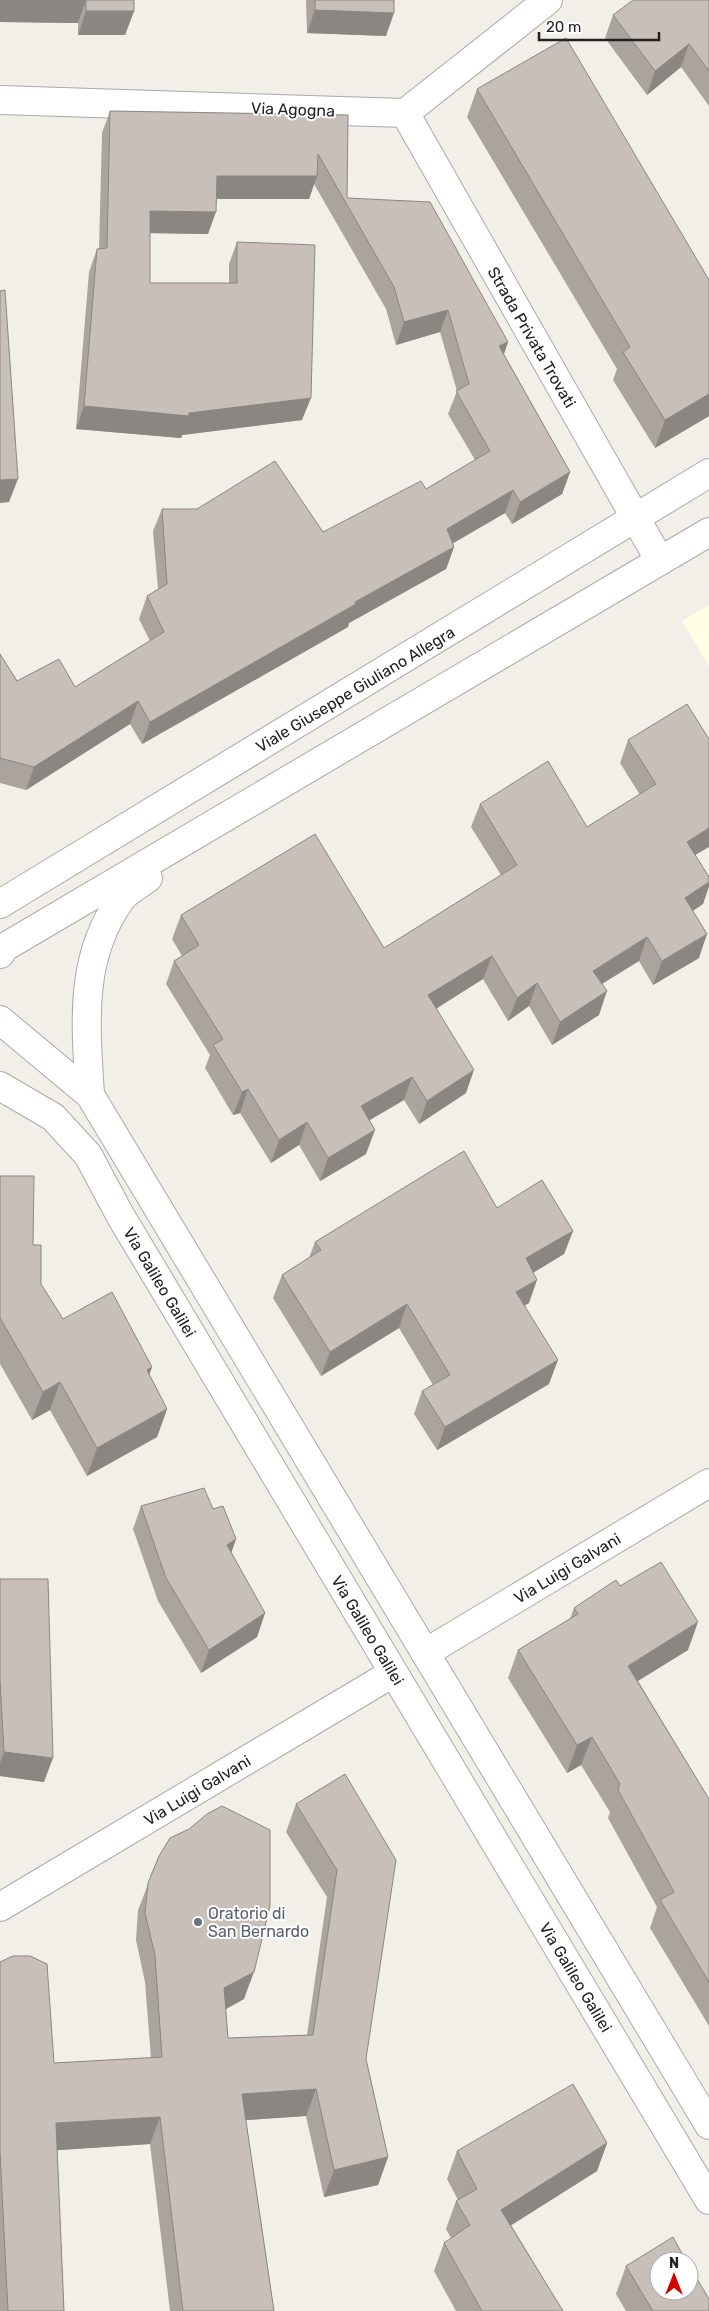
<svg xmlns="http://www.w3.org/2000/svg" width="709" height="2311" viewBox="0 0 709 2311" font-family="Rubik,sans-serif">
<rect width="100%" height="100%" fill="#f2efe9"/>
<path fill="#ffffe5" d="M 709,605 L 709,666 L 682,621 Z"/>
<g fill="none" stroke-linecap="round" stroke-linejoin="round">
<defs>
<g id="minor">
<path d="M 0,100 L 405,113 L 548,0"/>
<path d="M 405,113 L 660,561"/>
<path d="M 0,904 L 709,473"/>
<path d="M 0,954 L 5,947 L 709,532"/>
<path d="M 0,1020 L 90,1095 L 709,2125"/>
<path d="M 0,1086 L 53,1117 L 88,1155 L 120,1215 L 709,2200"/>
<path d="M 90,1095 C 86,1026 78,959 121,899 C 127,891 140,884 148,878"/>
<path d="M 425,1653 L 709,1483"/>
<path d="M 0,1907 L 393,1673"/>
</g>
</defs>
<use href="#minor" stroke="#a9a9a9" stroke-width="30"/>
<use href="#minor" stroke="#fff" stroke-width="28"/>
</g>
<g fill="#aba49e">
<path d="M 0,0 L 134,0 L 134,11 L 125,35 L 78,35 L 78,23 L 0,22 Z"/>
<path d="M 306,0 L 394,0 L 386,36 L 307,33 Z"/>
<path d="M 709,0 L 709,106 L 681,67 L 647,95 L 605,38 L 613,15 Z"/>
<path d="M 477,89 L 709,416 L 655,448 L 613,380 L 617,369 L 467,117 Z"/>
<path d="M 110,111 L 348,115 L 347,198 L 508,342 L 504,354 L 570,472 L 562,494 L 512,524 L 505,513 L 453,543 L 454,547 L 446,569 L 349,623 L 348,627 L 142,744 L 130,724 L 26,790 L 0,783 L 0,654 L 17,681 L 75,687 L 150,641 L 139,619 L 147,596 L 158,589 L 153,531 L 162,509 L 323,532 L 426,489 L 475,460 L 448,414 L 457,391 L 440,332 L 396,345 L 386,309 L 314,184 L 309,199 L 216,199 L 208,234 L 150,233 L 150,283 L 229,283 L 229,264 L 237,242 L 302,420 L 182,435 L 181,438 L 76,429 L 89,272 L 97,249 L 99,249 L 102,133 Z"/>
<path d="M 687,704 L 695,855 L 709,877 L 709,886 L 703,904 L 693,910 L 699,958 L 653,985 L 639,961 L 602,984 L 599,1015 L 552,1045 L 529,1006 L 508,1021 L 483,979 L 436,1008 L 466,1093 L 419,1124 L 404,1100 L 369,1120 L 366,1154 L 320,1181 L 299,1145 L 271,1163 L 240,1113 L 233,1115 L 205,1068 L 210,1055 L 166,984 L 174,961 L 182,956 L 172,939 L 181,915 L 384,948 L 501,875 L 471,827 L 480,804 L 587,827 L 640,795 L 620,763 L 628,740 Z"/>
<path d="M 0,1176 L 33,1245 L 41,1284 L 63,1319 L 152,1367 L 149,1375 L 167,1409 L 157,1437 L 87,1476 L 50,1410 L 32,1420 L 0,1364 Z"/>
<path d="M 497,1208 L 573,1231 L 564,1254 L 534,1272 L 529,1303 L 525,1305 L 549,1384 L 437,1450 L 414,1414 L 422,1391 L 433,1385 L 399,1328 L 321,1376 L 273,1298 L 282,1275 L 309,1258 L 315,1242 Z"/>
<path d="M 141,1506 L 213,1509 L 236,1539 L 231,1553 L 265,1613 L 257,1637 L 201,1673 L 158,1601 L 133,1529 Z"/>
<path d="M 0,1579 L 44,1782 L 0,1776 Z"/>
<path d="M 620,1586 L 688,1650 L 638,1681 L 709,1799 L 709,2026 L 650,1928 L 657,1907 L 608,1818 L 610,1812 L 581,1765 L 567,1773 L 508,1678 L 518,1650 L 570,1619 L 574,1608 Z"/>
<path d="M 345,1774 L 366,2059 L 388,2157 L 378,2185 L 324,2197 L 306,2116 L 246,2120 L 274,2311 L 170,2311 L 150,2144 L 57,2150 L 64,2311 L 0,2311 L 0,1962 L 54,2063 L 151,2058 L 145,1982 L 136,1940 L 138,1910 L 159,1856 L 244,1999 L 226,2009 L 228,2038 L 307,2035 L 327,1897 L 286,1832 L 296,1804 Z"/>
<path d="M 607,2143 L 597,2171 L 511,2225 L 563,2311 L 456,2311 L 434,2271 L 444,2243 L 451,2238 L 446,2229 L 456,2201 L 458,2200 L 447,2179 L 457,2151 Z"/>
<path d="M 626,2266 L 709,2311 L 626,2311 L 616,2294 Z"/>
</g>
<g fill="#8b8681">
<path d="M 0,0 L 86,0 L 78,23 L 0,22 Z"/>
<path d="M 315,10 L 394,13 L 386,36 L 307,33 Z"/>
<path d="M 86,11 L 134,11 L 125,35 L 78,35 Z"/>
<path d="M 689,44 L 681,67 L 647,95 L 655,71 Z"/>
<path d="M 217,176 L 317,176 L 309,199 L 209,199 Z"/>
<path d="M 150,211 L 216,212 L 208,234 L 141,233 Z"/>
<path d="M 448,310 L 440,332 L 396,345 L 404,322 Z"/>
<path d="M 508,342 L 500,365 L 499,346 Z"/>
<path d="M 709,394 L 709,416 L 655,448 L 665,420 Z"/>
<path d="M 311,398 L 302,420 L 182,435 L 181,438 L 76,429 L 84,406 L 189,413 Z"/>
<path d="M 570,472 L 562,494 L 512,524 L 520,502 Z"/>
<path d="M 18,479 L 9,502 L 0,503 L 0,480 Z"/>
<path d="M 513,490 L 505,513 L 438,552 L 447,529 Z"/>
<path d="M 454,547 L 446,569 L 349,623 L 348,627 L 142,744 L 150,722 L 355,602 Z"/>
<path d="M 138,701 L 130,724 L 26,790 L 34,767 Z"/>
<path d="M 709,828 L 709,847 L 678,865 L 687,842 Z"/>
<path d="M 709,882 L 709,886 L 703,904 L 677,922 L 685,898 Z"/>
<path d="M 707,934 L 699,958 L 653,985 L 662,961 Z"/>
<path d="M 647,937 L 639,961 L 585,994 L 593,971 Z"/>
<path d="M 492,956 L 483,979 L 420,1019 L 428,995 Z"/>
<path d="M 537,983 L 529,1006 L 508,1021 L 517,998 Z"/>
<path d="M 607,991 L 599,1015 L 552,1045 L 560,1022 Z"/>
<path d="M 474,1070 L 466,1093 L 419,1124 L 427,1101 Z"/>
<path d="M 412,1077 L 404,1100 L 353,1130 L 361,1106 Z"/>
<path d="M 248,1089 L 240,1113 L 233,1115 L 242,1092 Z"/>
<path d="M 307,1122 L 299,1145 L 271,1163 L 279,1140 Z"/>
<path d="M 375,1130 L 366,1154 L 320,1181 L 328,1158 Z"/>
<path d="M 573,1231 L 564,1254 L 518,1282 L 526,1258 Z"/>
<path d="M 537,1280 L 529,1303 L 508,1315 L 516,1292 Z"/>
<path d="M 407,1304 L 399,1328 L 321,1376 L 330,1352 Z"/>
<path d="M 558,1360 L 549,1384 L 437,1450 L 445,1427 Z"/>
<path d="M 152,1367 L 142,1395 L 147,1370 Z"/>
<path d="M 60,1382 L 50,1410 L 32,1420 L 43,1392 Z"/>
<path d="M 167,1409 L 157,1437 L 87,1476 L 97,1448 Z"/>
<path d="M 236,1539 L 228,1562 L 227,1545 Z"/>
<path d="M 265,1613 L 257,1637 L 201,1673 L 209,1650 Z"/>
<path d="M 698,1622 L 688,1650 L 618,1693 L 628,1666 Z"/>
<path d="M 592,1737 L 581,1765 L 567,1773 L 577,1745 Z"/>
<path d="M 4,1752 L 53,1758 L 44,1782 L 0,1776 L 0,1763 Z"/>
<path d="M 254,1972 L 244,1999 L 215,2015 L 224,1988 Z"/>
<path d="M 316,2089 L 306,2116 L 232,2121 L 242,2094 Z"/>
<path d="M 160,2117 L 150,2144 L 46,2151 L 56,2123 Z"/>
<path d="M 607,2143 L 597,2171 L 491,2238 L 501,2210 Z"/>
<path d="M 388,2157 L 378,2185 L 324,2197 L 334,2170 Z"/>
</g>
<g fill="#c7bfb8" stroke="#8b8681">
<rect x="86" y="0" width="48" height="11"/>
<path d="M 315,0 L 394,0 L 394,13 L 315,10 Z"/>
<path d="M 633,0 L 709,0 L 709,71 L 689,44 L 655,71 L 613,15 Z"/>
<path d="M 566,38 L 709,280 L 709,394 L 665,420 L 623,352 L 630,347 L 477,89 Z"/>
<path d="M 110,111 L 348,115 L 347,198 L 430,202 L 508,342 L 499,346 L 570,472 L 520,502 L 513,490 L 447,529 L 454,547 L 355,602 L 356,604 L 150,722 L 138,701 L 34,767 L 0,758 L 0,654 L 17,681 L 59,659 L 75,687 L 164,632 L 147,596 L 167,584 L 162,509 L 197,509 L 275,461 L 323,532 L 421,481 L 426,489 L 490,451 L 456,391 L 469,384 L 448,310 L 404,322 L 394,287 L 318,154 L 317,176 L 217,176 L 216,212 L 150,211 L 150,283 L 237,283 L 237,242 L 315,245 L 311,398 L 189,413 L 189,416 L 84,406 L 97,249 L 107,248 Z"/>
<path d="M 5,290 L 18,479 L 0,480 L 0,291 Z"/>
<path d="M 687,704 L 709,739 L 709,828 L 687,842 L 709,877 L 709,882 L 685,898 L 707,934 L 662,961 L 647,937 L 593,971 L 607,991 L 560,1022 L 537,983 L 517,998 L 492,956 L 428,995 L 474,1070 L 427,1101 L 412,1077 L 361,1106 L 375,1130 L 328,1158 L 307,1122 L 279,1140 L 248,1089 L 242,1092 L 213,1045 L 223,1039 L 174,961 L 199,945 L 181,915 L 315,834 L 384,948 L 517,865 L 480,804 L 548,761 L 587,827 L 656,784 L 628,740 Z"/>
<path d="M 464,1151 L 497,1208 L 542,1180 L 573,1231 L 526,1258 L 537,1280 L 516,1292 L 558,1360 L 445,1427 L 422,1391 L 450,1375 L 407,1304 L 330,1352 L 282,1275 L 321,1250 L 315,1242 Z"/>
<path d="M 0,1176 L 34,1176 L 33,1245 L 41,1245 L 41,1284 L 63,1319 L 112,1292 L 152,1367 L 147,1370 L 167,1409 L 97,1448 L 60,1382 L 43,1392 L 0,1318 Z"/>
<path d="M 204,1488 L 213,1509 L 223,1506 L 236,1539 L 227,1545 L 265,1613 L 209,1650 L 166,1578 L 141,1506 Z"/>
<path d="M 661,1562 L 698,1622 L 628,1666 L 709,1799 L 709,1982 L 660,1900 L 674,1892 L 618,1790 L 620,1784 L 592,1737 L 577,1745 L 518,1650 L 578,1614 L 574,1608 L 616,1580 L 620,1586 Z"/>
<path d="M 0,1579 L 48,1579 L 53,1758 L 4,1752 L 0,1680 Z"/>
<path d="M 345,1774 L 396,1860 L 366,2059 L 388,2157 L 334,2170 L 316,2089 L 242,2094 L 274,2311 L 183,2311 L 160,2117 L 56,2123 L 64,2311 L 8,2311 L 0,2152 L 0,1962 L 13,1956 L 30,1956 L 47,1964 L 54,2063 L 162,2057 L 155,1955 L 145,1913 L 148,1883 L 159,1856 L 170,1838 L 189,1829 L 207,1814 L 222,1806 L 270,1830 L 270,1906 L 254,1972 L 224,1988 L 228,2038 L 313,2035 L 337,1870 L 296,1804 Z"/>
<path d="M 573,2084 L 607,2143 L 501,2210 L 563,2311 L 482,2311 L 444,2243 L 470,2225 L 456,2201 L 477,2189 L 457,2151 Z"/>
<path d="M 673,2237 L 686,2261 L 659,2261 L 659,2291 L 689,2291 L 689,2265 L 709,2299 L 709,2311 L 653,2311 L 626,2266 Z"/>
</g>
<circle fill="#6b7280" stroke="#fff" stroke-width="2" cx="198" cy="1922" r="5"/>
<g text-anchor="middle" stroke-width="4" stroke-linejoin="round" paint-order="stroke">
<g font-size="16" fill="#222" stroke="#fff">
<text transform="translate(293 109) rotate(2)" y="6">Via Agogna</text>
<text transform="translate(532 337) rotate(60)" y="6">Strada Privata Trovati</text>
<text transform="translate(355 689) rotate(-31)" y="6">Viale Giuseppe Giuliano Allegra</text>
<text transform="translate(160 1282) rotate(59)" y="6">Via Galileo Galilei</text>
<text transform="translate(567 1568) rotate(-31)" y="6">Via Luigi Galvani</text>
<text transform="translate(368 1630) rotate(59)" y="6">Via Galileo Galilei</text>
<text transform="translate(197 1790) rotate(-31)" y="6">Via Luigi Galvani</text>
<text transform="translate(576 1977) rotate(59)" y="6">Via Galileo Galilei</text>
</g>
<g font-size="16" fill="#5b616d" stroke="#fff" text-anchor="start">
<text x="208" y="1919">Oratorio di<tspan x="208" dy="18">San Bernardo</tspan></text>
</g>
</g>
<g transform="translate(674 2276)"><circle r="24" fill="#ffffff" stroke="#a7a7a7"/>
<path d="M0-4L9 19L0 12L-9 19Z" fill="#d40000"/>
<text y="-8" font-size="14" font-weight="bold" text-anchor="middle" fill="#222222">N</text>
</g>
<path d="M539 32v8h120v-8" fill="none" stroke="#222222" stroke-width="2.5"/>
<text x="546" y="32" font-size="15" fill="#222222" stroke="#ffffff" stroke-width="4" paint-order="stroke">20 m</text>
</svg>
